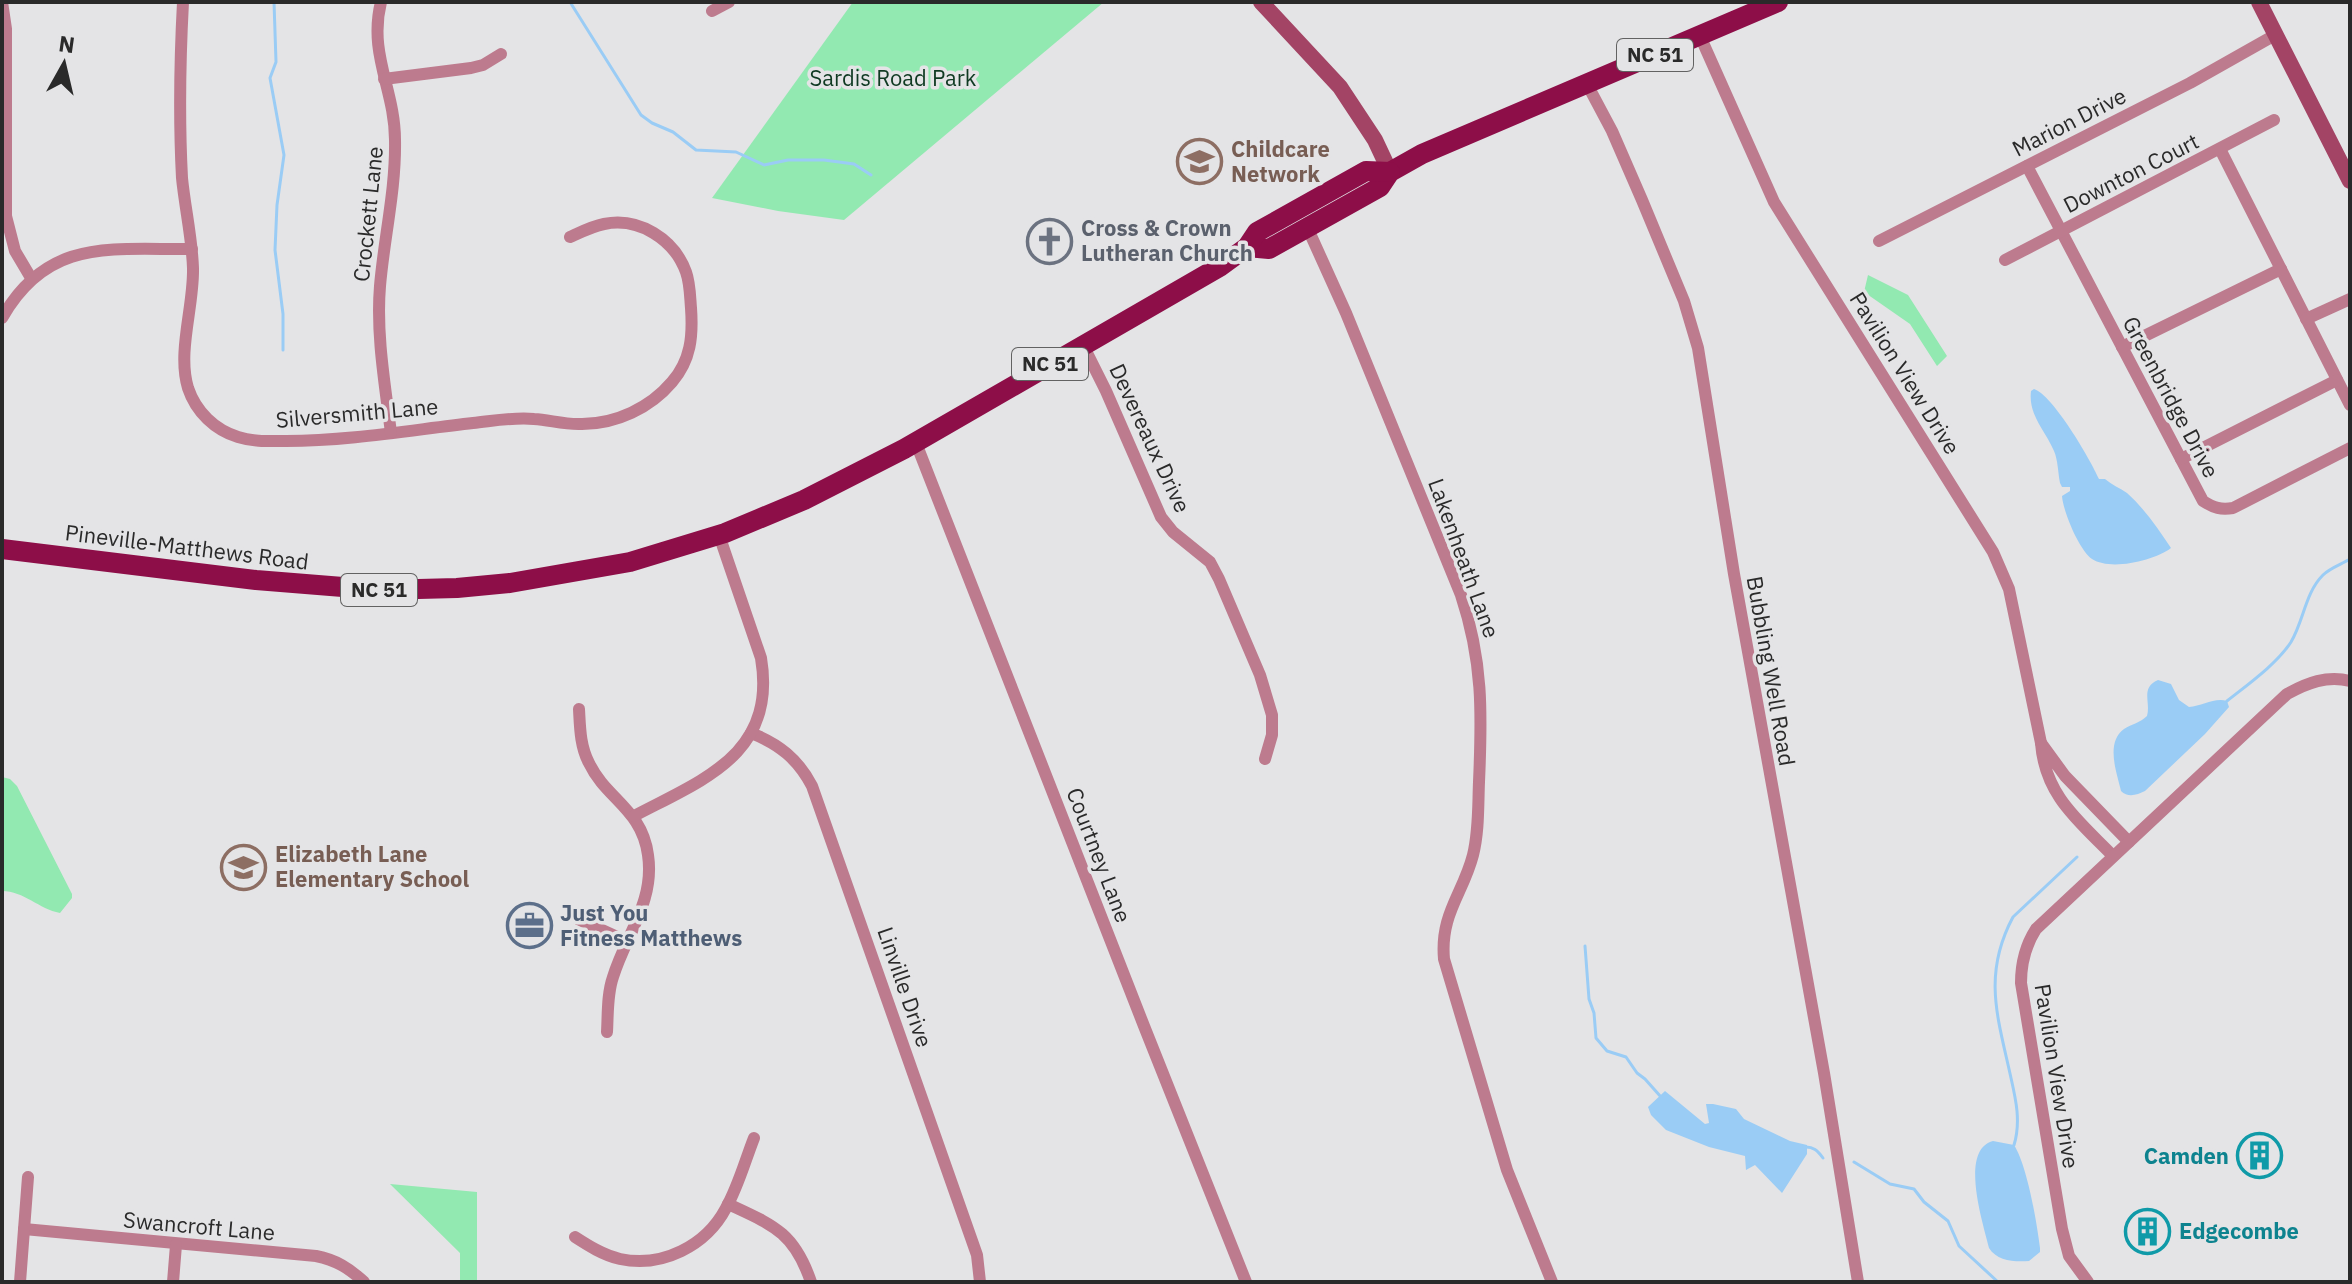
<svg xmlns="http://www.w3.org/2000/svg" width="2352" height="1284" viewBox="0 0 2352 1284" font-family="'IBM Plex Sans',sans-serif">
<rect width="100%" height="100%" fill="#e4e4e6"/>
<g fill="#92e9b1">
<path d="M 853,2 L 1104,2 L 844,220 L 778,211 L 712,198 Z"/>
<path d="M 1868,275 L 1908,295 L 1947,356 L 1937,366 L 1910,324 L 1864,292 Z"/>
<path d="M 2,777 L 10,779 L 17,786 L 72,894 L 72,898 L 60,913 C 39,909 24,891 2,891 Z"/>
<path d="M 390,1184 L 477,1192 L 477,1282 L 460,1282 L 460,1253 Z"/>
</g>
<g fill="#9accf5">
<path d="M 2034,389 C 2052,394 2091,460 2099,479 L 2105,479 C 2112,485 2120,488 2127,493 C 2144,508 2159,530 2171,548 C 2154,561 2110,571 2092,559 C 2079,550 2063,511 2062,496 L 2070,491 L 2070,487 L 2062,487 L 2060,483 C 2058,473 2058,460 2054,451 C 2045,430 2028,415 2031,391 Z"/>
<path d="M 2158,680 L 2171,684 L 2179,700 L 2189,707 C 2202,706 2215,697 2227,701 L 2229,707 L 2205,734 L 2145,791 C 2137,795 2128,798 2121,791 C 2117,773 2105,743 2124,729 C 2132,724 2140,723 2147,716 C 2151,702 2140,688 2158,680 Z"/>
<path d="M 1665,1091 L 1705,1124 L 1709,1123 L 1706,1104 L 1713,1104 L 1736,1109 L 1744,1119 L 1790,1141 L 1807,1145 L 1807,1154 L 1782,1193 L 1755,1165 L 1746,1170 L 1745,1156 L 1709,1147 L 1666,1130 L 1651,1115 L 1648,1107 Z"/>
<path d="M 1993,1141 L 2014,1145 C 2027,1165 2037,1223 2040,1248 L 2040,1252 L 2029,1261 C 2014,1262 1997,1261 1989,1248 C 1983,1223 1959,1150 1993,1141 Z"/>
</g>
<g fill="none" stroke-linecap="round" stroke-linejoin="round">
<g stroke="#9accf5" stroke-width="3">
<path d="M 274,2 L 276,62 L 270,78 L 284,155 L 277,205 L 275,250 L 283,314 L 283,350"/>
<path d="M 570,2 L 641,115 L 652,123 L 673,132 L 696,150 L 736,152 L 764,165 L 788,160 L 824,160 L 854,164 L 871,175"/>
<path d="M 2227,701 C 2247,685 2277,664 2291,642 C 2304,620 2305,593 2323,575 C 2330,568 2342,564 2350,559"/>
<path d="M 1585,946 L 1589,999 L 1594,1013 L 1596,1038 L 1607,1051 L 1626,1057 L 1637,1073 L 1645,1079 L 1661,1097"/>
<path d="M 2014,1145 C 2021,1122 2016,1100 2011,1078 C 1998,1018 1982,975 2013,917 L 2077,857"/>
<path d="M 1804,1147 C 1813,1146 1818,1151 1823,1158"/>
<path d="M 1854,1162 L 1890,1184 L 1914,1189 L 1924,1202 L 1948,1221 L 1959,1246 L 1998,1282"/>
</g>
<g stroke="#bd7b8e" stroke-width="12">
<path d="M 2,2 L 6,29 L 6,216 L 15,251 L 31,278"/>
<path d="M 183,2 C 180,58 179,121 182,178 C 185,208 192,238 193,268 C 194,306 177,352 188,388 C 196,412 215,430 238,437 C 254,442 270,441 286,441 C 349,441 411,430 473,423 C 493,421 513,417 534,419 C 550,420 565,425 582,424 C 616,424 650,408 672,382 C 691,360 693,336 691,308 C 690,296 690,283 686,272 C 674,239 639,217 604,224 C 593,226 581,232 570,237"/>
<path d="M 381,2 C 368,54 395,90 395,140 C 396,189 384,238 380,286 C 376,334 385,385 391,433"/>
<path d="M 712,11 L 729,2"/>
<path d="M 1700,36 L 1774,202 L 1993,552 L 2009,589 L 2041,743"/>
<path d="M 384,79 L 471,68 L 483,65 L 501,54"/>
<path d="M 1587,84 L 1612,131 L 1642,200 L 1684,301 L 1698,348 L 1734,574 L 1824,1073 L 1858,1282"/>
<path d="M 2220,149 L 2350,405"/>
<path d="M 2027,166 L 2203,501 C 2214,508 2221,510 2233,508 L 2350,448"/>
<path d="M 1308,229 L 1346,313 L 1461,595 C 1483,661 1482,713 1479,782 C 1478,806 1479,831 1473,855 C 1463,894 1440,914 1444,959 L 1507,1170 L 1552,1282"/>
<path d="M 1879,241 L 2190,83 L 2275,35"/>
<path d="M 2005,260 L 2274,120"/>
<path d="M 2,318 C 48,237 111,250 192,249"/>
<path d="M 2306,319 L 2350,299"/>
<path d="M 1083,345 L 1106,391 L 1161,517 L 1173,532 L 1210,562 L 1219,579 L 1260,675 L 1272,715 L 1272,735 L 1265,759"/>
<path d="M 2122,347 L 2281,269"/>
<path d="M 916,443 L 1144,1026 L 1246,1282"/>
<path d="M 2181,459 L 2337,380"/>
<path d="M 579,709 C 580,727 580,746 589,763 C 606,799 642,809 648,855 C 655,901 626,935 613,977 C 607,994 608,1015 607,1032"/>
<path d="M 751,733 C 779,744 798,759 812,786 L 977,1255 L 980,1282"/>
<path d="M 634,816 C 704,779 777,754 761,658 L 719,535"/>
<path d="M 2113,856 C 2079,821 2045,796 2041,743 L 2065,776 L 2129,842"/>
<path d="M 578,919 L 628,942"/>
<path d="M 728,1204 C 773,1225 794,1232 811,1282"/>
<path d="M 24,1229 L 316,1256 C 336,1260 349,1268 364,1282"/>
<path d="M 575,1237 C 589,1246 603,1255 620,1259 C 662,1268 706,1246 726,1208 C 738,1187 745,1161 754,1138"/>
<path d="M 20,1282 L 28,1177"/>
<path d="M 173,1282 L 176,1245"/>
<path d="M 2088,1282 L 2069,1256 L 2062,1229 L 2021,983 C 2021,963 2025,946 2036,929 L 2287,694 C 2307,683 2327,675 2350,681"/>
</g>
<g stroke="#a34465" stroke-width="16">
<path d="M 1261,2 L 1340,87 L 1375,140 L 1390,172"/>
<path d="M 2259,2 L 2350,181"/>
</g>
<g stroke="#8d0e48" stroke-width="20">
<path d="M 1247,247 L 1269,249 L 1380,187 L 1390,172 L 1422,154 L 1778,2"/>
<path d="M 2,549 L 256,580 L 380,590 L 457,588 L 510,583 L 630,562 L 725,533 L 804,500 L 904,449 L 1221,266 L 1247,247 L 1257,232 L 1366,171 L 1390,172"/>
</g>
</g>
<defs>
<symbol id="school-ring" viewBox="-11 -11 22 22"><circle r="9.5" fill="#e4e4e6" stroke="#8d6e63" stroke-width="1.5"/><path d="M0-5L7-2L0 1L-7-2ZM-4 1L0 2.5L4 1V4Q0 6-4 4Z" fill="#8d6e63"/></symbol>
<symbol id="church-ring" viewBox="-11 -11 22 22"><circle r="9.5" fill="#e4e4e6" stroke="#6b7280" stroke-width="1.5"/><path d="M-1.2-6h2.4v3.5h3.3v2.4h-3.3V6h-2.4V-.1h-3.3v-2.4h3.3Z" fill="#6b7280"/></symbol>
<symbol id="office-ring" viewBox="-11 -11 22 22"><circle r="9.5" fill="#e4e4e6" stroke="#5c6f8a" stroke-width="1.5"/><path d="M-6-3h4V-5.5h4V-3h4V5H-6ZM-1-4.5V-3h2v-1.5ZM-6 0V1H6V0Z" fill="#5c6f8a"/></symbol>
<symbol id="building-ring" viewBox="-11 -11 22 22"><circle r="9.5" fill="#e4e4e6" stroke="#0f9aa8" stroke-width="1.5"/><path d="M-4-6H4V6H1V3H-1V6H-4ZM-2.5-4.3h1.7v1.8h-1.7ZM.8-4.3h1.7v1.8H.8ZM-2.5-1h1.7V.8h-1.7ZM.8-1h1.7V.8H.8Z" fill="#0f9aa8"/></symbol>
</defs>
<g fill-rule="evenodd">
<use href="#school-ring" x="1174" y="136" width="51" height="51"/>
<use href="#church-ring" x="1024" y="216" width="51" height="51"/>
<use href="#school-ring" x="218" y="842" width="51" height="51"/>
<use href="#office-ring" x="504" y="900" width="51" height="51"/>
<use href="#building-ring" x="2234" y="1130" width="51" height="51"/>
<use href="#building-ring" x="2122" y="1206" width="51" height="51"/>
</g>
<g text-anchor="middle" stroke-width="7" stroke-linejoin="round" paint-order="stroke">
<g fill="#e4e4e6" stroke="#626262" stroke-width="2">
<rect x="1617" y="39" width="76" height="32" rx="6"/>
<rect x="1012" y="348" width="76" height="32" rx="6"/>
<rect x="341" y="574" width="76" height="32" rx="6"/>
</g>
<g font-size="20" font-weight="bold" fill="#2a2a2a">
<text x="1655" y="62">NC 51</text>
<text x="1050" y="371">NC 51</text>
<text x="379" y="597">NC 51</text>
</g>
<g font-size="22" fill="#0f3a22" stroke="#e4e4e6">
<text x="893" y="86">Sardis Road Park</text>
</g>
<g font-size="22" fill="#2a2a2a" stroke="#e4e4e6">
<text transform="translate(2069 122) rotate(-27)" y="8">Marion Drive</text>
<text transform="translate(2131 173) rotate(-27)" y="8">Downton Court</text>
<text transform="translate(368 214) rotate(-84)" y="8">Crockett Lane</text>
<text transform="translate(1905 373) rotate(58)" y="8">Pavilion View Drive</text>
<text transform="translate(2171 397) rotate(62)" y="8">Greenbridge Drive</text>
<text transform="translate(357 413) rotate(-5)" y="8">Silversmith Lane</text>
<text transform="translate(1150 438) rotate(65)" y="8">Devereaux Drive</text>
<text transform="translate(187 547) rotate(7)" y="8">Pineville-Matthews Road</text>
<text transform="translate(1464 558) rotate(70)" y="8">Lakenheath Lane</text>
<text transform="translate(1771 671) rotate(80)" y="8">Bubbling Well Road</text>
<text transform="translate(1099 855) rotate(69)" y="8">Courtney Lane</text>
<text transform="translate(905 987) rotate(71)" y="8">Linville Drive</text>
<text transform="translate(2057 1076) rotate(81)" y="8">Pavilion View Drive</text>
<text transform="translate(199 1226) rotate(5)" y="8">Swancroft Lane</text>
</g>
<g font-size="22" font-weight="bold" fill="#785e54" stroke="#e4e4e6" text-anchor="start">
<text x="1231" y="157">Childcare<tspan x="1231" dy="25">Network</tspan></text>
<text x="275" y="862">Elizabeth Lane<tspan x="275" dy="25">Elementary School</tspan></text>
</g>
<g font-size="22" font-weight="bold" fill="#5b616d" stroke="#e4e4e6" text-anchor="start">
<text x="1081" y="236">Cross &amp; Crown<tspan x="1081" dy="25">Lutheran Church</tspan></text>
</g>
<g font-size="22" font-weight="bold" fill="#4e5e75" stroke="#e4e4e6" text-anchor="start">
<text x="560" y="921">Just You<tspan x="560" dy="25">Fitness Matthews</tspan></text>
</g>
<g font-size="22" font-weight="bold" fill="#0d838f" stroke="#e4e4e6" text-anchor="end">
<text x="2229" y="1164">Camden</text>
<text x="2179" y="1239" text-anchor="start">Edgecombe</text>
</g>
</g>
<rect width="2352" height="1284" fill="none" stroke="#2a2a2a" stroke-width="8"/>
<g transform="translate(64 64) rotate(8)" stroke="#e4e4e6" stroke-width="6" paint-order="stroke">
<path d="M0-6L14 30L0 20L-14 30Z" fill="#2a2a2a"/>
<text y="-12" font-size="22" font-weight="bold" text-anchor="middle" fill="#2a2a2a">N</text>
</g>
</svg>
